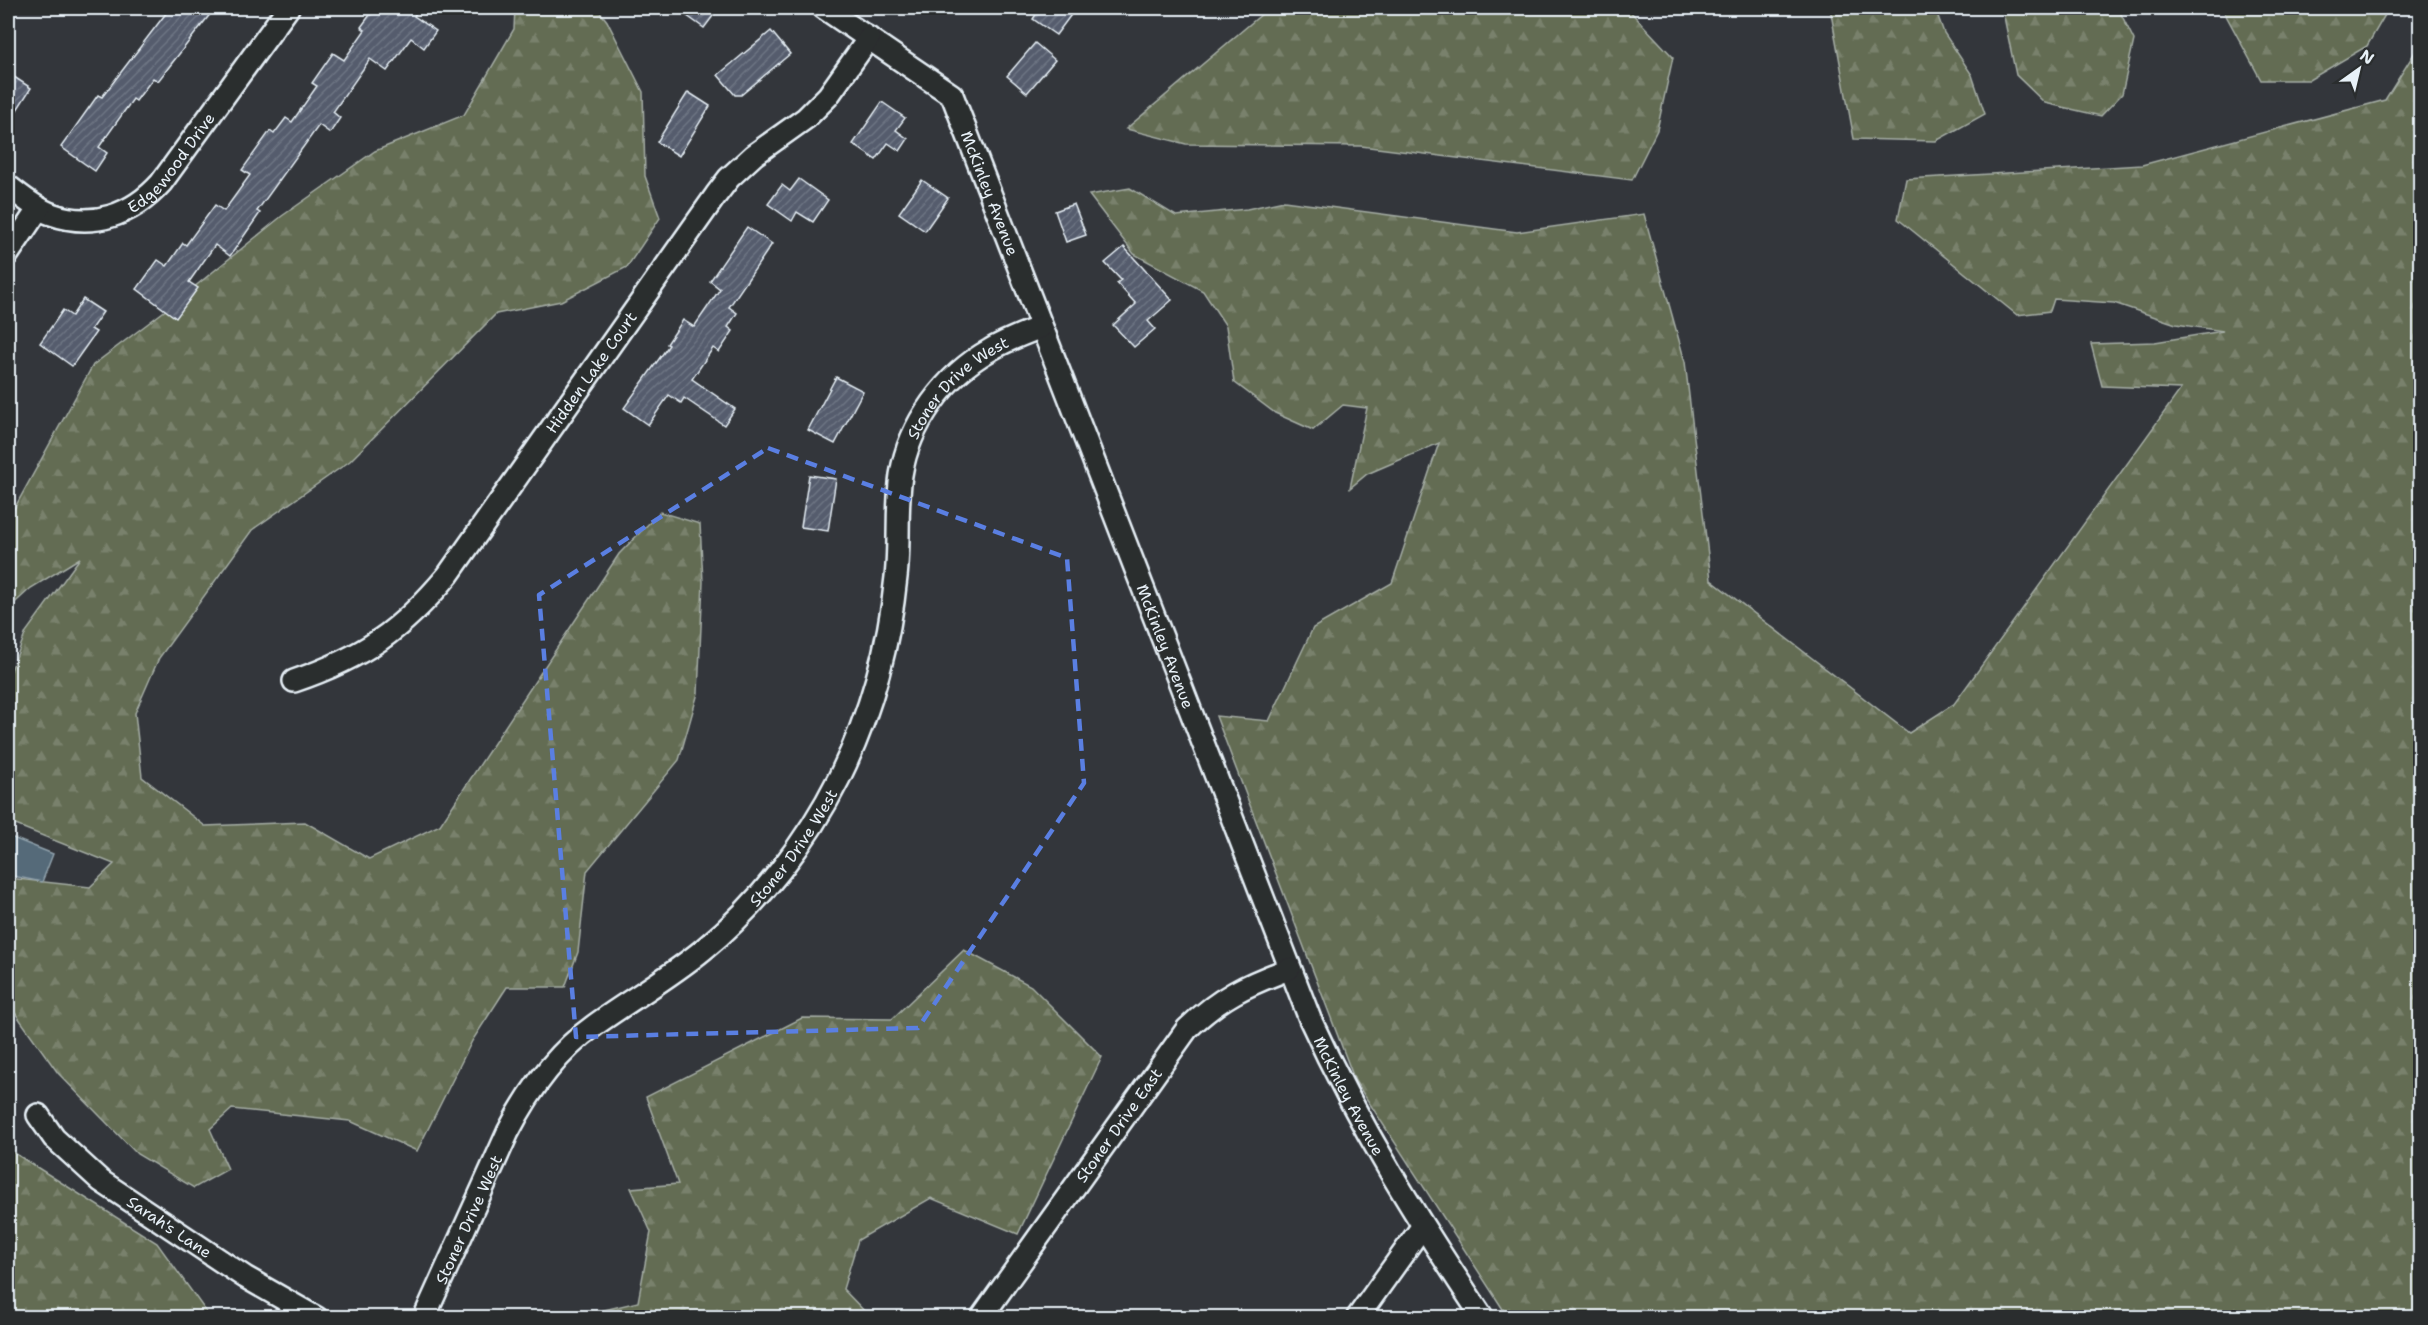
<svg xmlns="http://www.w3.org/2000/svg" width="2428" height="1325" viewBox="0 0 2428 1325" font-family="'Shantell Sans',sans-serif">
<defs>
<pattern id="forest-firs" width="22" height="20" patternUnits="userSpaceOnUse" patternTransform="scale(1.5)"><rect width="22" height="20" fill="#636c53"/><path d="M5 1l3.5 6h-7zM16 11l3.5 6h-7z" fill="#79816c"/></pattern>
<pattern id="building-hatch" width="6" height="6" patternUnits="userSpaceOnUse" patternTransform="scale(1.5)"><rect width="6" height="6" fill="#555c6d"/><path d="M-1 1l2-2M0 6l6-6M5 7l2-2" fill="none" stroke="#6d7483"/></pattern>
</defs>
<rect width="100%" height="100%" fill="#33363b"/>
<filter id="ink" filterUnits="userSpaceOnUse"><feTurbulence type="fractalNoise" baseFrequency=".0167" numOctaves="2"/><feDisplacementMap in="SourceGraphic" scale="12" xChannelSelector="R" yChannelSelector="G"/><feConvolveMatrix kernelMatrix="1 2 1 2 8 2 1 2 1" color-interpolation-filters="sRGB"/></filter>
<g filter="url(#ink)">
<g fill="url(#forest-firs)" stroke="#a6aea6" stroke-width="1.5">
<path d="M 515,8 L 597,8 L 607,21 L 643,92 L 645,176 L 660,218 L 627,267 L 561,301 L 496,314 L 350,461 L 252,530 L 159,658 L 135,713 L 142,777 L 205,826 L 305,822 L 369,859 L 440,825 L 619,554 L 660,512 L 700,524 L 703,582 L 698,693 L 679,760 L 587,871 L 578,952 L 565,987 L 507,987 L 472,1041 L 417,1151 L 350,1121 L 232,1109 L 210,1129 L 228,1169 L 194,1188 L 137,1154 L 58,1073 L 8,1003 L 8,878 L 90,887 L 114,864 L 8,822 L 8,678 L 26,632 L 80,558 L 31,588 L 8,609 L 8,520 L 93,365 L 167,309 L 282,216 L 375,151 L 464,115 L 514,29 Z"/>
<path d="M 1269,8 L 1627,8 L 1673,57 L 1657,130 L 1632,180 L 1361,146 L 1186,144 L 1126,129 Z"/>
<path d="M 1830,8 L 1935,8 L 1944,33 L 1972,75 L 1985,114 L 1936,141 L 1854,139 Z"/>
<path d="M 2005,8 L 2118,8 L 2134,40 L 2122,94 L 2101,116 L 2045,103 L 2016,75 L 2003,12 Z"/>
<path d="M 2222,8 L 2389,8 L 2367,46 L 2309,80 L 2261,80 Z"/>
<path d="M 2420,44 L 2420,1317 L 1508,1317 L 1355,1081 L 1216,716 L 1269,721 L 1313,628 L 1392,583 L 1439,443 L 1367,474 L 1350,488 L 1367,408 L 1343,405 L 1313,430 L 1275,413 L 1234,382 L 1226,326 L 1203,291 L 1134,254 L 1089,195 L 1130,188 L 1176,216 L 1247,209 L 1284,201 L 1517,232 L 1644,214 L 1685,362 L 1711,580 L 1909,733 L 1954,704 L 2181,389 L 2102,386 L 2091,344 L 2155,342 L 2223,331 L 2176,324 L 2114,303 L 2054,299 L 2050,311 L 2017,315 L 1898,219 L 1906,179 L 2142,165 L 2385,100 Z"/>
<path d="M 964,950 L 1031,986 L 1102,1057 L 1018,1234 L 931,1198 L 858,1240 L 843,1289 L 870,1317 L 590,1317 L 592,1313 L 638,1302 L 651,1232 L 631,1188 L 678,1184 L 646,1097 L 802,1018 L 892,1019 Z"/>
<path d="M 8,1149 L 157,1243 L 210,1317 L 8,1317 Z"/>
</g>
<path fill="#556b79" stroke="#90a1ac" stroke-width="1.5" d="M 8,836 L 53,854 L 42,882 L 8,875 Z"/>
<g fill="url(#building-hatch)" stroke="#e8f1f8" stroke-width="1.5">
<path d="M 170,8 L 215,8 L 158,81 L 153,78 L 136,101 L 133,99 L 99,147 L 107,153 L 95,171 L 61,147 L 98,95 L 102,97 Z"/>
<path d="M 375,8 L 419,8 L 414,16 L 436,31 L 424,48 L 411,38 L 387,71 L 370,59 L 333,112 L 340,118 L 330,133 L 319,125 L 257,211 L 260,213 L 230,256 L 215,245 L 189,282 L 198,288 L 176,318 L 137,289 L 158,260 L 167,266 L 183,243 L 186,245 L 215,205 L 224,211 L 250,175 L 242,170 L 270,131 L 274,134 L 286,118 L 292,122 L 317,86 L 312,83 L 333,53 L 344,60 L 365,30 L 361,27 Z"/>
<path d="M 676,8 L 719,8 L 704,28 Z"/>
<path d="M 1040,8 L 1076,8 L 1056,35 L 1033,19 Z"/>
<path d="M 771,31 L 790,54 L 741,95 L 735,95 L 718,75 Z"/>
<path d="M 1035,43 L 1055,60 L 1027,93 L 1007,76 Z"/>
<path d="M 8,73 L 31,88 L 8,124 Z"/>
<path d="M 688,92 L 710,106 L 679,156 L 657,142 Z"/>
<path d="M 882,102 L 905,118 L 896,130 L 908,139 L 900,151 L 888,143 L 876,160 L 853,144 Z"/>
<path d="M 799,179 L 828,200 L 813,222 L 797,212 L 792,221 L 768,204 L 782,185 L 790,191 Z"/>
<path d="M 922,180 L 948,198 L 925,231 L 899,213 Z"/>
<path d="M 1074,204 L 1086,235 L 1066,242 L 1055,211 Z"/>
<path d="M 747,227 L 772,244 L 729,307 L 737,313 L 728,327 L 733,331 L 719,352 L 713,348 L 692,379 L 735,409 L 724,425 L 684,398 L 681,403 L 669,395 L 648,425 L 624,408 L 669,345 L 667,344 L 683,320 L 694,327 L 720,289 L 710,281 Z"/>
<path d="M 1124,247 L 1172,300 L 1148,321 L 1155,329 L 1134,347 L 1113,325 L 1136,304 L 1117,283 L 1121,280 L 1105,263 Z"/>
<path d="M 83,299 L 103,312 L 91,329 L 96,332 L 72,366 L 40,343 L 63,310 L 72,316 Z"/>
<path d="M 836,377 L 863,391 L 835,444 L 808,430 Z"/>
<path d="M 809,475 L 836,479 L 828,531 L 801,527 Z"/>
</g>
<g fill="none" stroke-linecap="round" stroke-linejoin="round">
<defs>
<g id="minor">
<path id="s1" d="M 824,8 L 952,95 L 1310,1019 C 1359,1126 1417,1219 1483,1318"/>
<path id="s2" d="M 8,186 C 21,196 35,208 51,214 C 93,229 132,215 161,183 L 288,8"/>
<path d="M 8,254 L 39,208"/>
<path id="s3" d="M 294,681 C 364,657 401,631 448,575 L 716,195 L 729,178 L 754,155 L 806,118 L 828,96 L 869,38"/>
<path id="s4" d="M 38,1115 L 54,1138 L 101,1181 L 245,1277 L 317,1318"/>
<path id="s5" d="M 424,1318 L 508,1132 C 529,1091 557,1052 595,1025 C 631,999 669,978 704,949 C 759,904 807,842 839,778 C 870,715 889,647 896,577 C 900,543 896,509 901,475 C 909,424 945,375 990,350 C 1006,340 1024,334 1041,327"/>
<path id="s6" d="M 981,1318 L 1187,1029 C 1220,997 1246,985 1289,969"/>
<path d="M 1357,1318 L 1422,1227"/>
</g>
</defs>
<use href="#minor" stroke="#e8f1f8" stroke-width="26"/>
<use href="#minor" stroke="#2a2d2e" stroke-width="21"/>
</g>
</g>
<path fill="none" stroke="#5a7fe2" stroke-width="4.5" stroke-dasharray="12 8" stroke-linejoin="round" d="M 768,448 L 1067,558 L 1084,783 L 918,1028 L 576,1037 L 539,595 Z"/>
<g text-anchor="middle" stroke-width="4.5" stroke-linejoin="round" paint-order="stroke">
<g font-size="16" fill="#e8f1f8" stroke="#2a2d2e">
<text dy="6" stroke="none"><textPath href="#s2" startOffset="195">Edgewood Drive</textPath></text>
<text dy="6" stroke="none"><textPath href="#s1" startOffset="260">McKinley Avenue</textPath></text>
<text dy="6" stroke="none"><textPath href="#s3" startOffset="438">Hidden Lake Court</textPath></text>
<text dy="6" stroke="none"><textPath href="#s5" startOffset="1116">Stoner Drive West</textPath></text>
<text dy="6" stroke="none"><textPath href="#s1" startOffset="746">McKinley Avenue</textPath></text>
<text dy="6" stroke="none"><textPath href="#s5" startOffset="612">Stoner Drive West</textPath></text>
<text dy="6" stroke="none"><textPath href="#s1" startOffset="1232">McKinley Avenue</textPath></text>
<text dy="6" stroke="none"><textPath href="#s6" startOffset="237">Stoner Drive East</textPath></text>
<text dy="6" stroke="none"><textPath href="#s5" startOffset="108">Stoner Drive West</textPath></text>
<text dy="6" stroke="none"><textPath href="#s4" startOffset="174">Sarah's Lane</textPath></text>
</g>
</g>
<rect width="2428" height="1325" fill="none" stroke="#2a2d2e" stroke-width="30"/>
<rect x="15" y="15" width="2398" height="1295" fill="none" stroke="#e8f1f8" stroke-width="2" filter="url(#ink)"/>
<g transform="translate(2359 69) rotate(34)" stroke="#2a2d2e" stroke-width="4.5" paint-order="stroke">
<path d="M0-4.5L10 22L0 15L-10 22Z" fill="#e8f1f8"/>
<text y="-9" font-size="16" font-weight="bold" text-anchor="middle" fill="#e8f1f8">N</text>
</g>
</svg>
